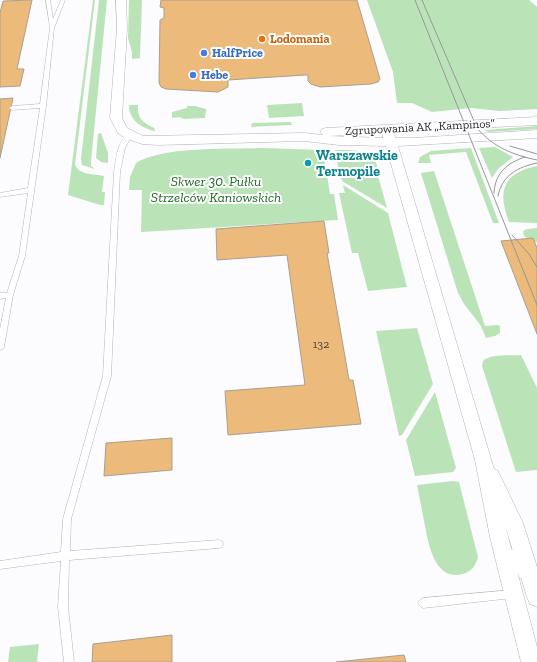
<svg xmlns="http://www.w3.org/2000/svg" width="537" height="662" viewBox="0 0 537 662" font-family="'Zilla Slab',serif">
<rect width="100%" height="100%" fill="#fcfbfe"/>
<g fill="#bae4b8">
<path d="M 93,0 L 95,0 L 75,164 C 78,175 94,174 104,176 L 102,192 L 105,192 L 104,205 L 100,205 L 68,195 Z"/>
<path d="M 99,0 L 107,0 L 91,161 L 91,166 L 95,169 L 82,165 L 81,159 Z"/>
<path d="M 129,0 L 142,0 L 140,58 L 132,59 L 132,52 L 128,38 Z"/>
<path d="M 367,0 L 529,0 L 537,7 L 537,109 L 499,111 L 471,108 L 432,112 L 412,103 L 397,103 L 393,72 Z"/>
<path d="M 302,103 L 304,116 L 269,118 L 267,105 Z"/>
<path d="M 129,105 L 138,105 C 137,118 142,122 154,128 L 155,131 C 141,128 129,120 129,105 Z"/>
<path d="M 187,106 L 195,106 L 206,109 L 205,118 L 183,119 L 180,117 L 172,118 L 172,112 L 187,108 Z"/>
<path d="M 291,122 L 292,125 L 251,127 L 252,123 Z"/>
<path d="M 537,126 L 537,129 L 488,132 L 485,130 Z"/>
<path d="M 101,133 L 108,153 L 108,163 L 101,162 L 96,158 L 98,134 Z"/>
<path d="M 495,147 L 513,157 L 498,169 L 492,178 L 479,148 Z"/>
<path d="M 263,148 L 323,150 L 330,194 L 334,194 L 338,220 L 141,232 L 142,190 L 129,190 L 130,177 L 136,163 C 162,146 231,149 263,148 Z"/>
<path d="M 471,148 L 499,223 L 493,223 L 466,152 L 429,155 L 431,163 L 418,163 L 420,157 L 431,151 Z"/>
<path d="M 335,150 C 348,150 369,148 376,163 C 378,167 376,166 377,171 L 339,172 Z"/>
<path d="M 537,166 L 537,223 L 509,222 C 497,191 503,173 537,166 Z"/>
<path d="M 434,171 L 485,326 L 499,325 L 500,327 L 500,333 L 495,336 L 486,338 L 481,326 L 464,304 L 458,293 L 421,173 Z"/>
<path d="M 378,176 L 387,208 L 342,181 L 341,178 Z"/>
<path d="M 343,185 L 388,213 L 407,287 L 368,291 L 358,253 L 352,253 L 339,193 L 345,193 Z"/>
<path d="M 537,228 L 537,242 L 532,242 L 524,236 L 523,231 L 527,229 Z"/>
<path d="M 417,328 L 433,384 L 402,435 L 399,436 L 376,331 Z"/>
<path d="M 521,355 L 537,388 L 537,470 L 516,472 L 482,366 L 483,361 C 491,353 510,356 521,355 Z"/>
<path d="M 435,392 L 456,468 L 453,472 L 415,476 L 406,440 Z"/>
<path d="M 453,481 L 459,482 L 478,557 C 476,565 472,571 463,574 C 433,582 428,540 424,521 C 422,509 419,497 417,485 Z"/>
<path d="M 39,644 L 37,662 L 8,662 L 10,647 Z"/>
</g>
<g fill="#ecba7a" stroke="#a99f91">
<path d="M 32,0 L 17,69 L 24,69 L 20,86 L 0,87 L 0,13 L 3,1 Z"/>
<path d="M 161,0 L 357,0 L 380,79 L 378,82 L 371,84 L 320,87 L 311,84 L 308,81 L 308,75 L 305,75 L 228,80 L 228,87 L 218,92 L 166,89 L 161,87 L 159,83 L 160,20 L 164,18 L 164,8 L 160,7 Z"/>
<path d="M 13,98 L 0,158 L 0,99 Z"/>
<path d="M 324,221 L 329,253 L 327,253 L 349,380 L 353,380 L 361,424 L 228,435 L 225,391 L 305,385 L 287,255 L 217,260 L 216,229 Z"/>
<path d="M 533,238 L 537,248 L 537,334 L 501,241 Z"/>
<path d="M 172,438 L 172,470 L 104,476 L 106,443 Z"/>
<path d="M 172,635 L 172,662 L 92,662 L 93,644 Z"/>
<path d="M 404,655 L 406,662 L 336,662 Z"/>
</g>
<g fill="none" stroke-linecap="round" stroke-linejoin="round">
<defs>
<g id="service">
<path d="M 46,0 L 50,0 L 53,19 L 61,0 L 65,0 L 54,28 L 46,106 L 25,256 L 13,295 L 4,347 L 3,349 L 0,350 L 0,329 L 6,298 L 0,299 L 0,293 L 7,293 L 19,256 L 28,193 L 0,197 L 0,193 L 28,188 L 40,108 L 12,110 L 9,108 L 12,106 L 40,104 L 50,28 Z"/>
<path d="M 129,133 L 132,135 L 125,148 L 120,172 L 111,376 L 71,519 L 70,551 L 219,540 L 222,541 L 223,544 L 222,547 L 219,548 L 69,560 L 68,607 L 74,662 L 64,662 L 58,607 L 61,561 L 0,569 L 0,561 L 61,552 L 63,519 L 103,376 L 114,172 C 116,160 117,140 129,133 Z"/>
<path d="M 511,549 L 514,550 L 526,572 L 527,575 L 526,578 L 523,579 L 520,578 L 508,556 L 507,553 L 508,550 Z"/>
<path d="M 512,590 L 515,591 L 516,594 L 515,597 L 512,598 L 423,608 L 420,606 L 418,603 L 420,600 L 423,598 Z"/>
</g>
<path id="minor" d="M 116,0 L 126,0 L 127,28 L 122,118 L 127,128 L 143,136 L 304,133 L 323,135 L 320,132 L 322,129 L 326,128 L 537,117 L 537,125 L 394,132 L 395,138 L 414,138 L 537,130 L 537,138 L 398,146 L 494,469 L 498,471 L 523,523 L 537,567 L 537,607 L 530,604 L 527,597 L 505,525 L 537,647 L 537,662 L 521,662 L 490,537 L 475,460 L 386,146 L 339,145 L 304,141 L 158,145 L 142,144 L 125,138 L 118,133 L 110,118 L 117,28 ZM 382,133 L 383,138 L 329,136 Z"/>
</defs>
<use href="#service" stroke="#b6b0bf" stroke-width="1"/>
<use href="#minor" stroke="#b6b0bf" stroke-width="1"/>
<use href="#service" fill="#fff" fill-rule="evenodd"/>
<use href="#minor" fill="#fff" fill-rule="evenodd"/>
<g stroke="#98969a" stroke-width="1">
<path d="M 415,0 L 537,305"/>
<path d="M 422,0 L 477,128 C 493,147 513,155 537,160"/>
<path d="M 510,146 L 537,154"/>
<path d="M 494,193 C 495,173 507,163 525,157"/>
<path d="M 498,196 C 502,175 518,167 537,163"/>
<path d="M 512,235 L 529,254 L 537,267"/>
</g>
</g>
<circle fill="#e8710a" stroke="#fff" stroke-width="1.5" cx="262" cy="39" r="4"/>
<g fill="#3f7fe0" stroke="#fff" stroke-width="1.5">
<circle cx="204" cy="53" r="4"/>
<circle cx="193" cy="75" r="4"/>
</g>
<circle fill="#0f9aa8" stroke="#fff" stroke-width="1.5" cx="308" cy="163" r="4"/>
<g text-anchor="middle" stroke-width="4" stroke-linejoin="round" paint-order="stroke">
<g font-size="12" font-weight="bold" fill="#c56008" stroke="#fff" text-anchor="start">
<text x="270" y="43">Lodomania</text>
</g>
<g font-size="12" font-weight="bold" fill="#366cbe" stroke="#fff" text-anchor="start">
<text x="212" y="57">HalfPrice</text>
<text x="201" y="79">Hebe</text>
</g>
<g font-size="12" fill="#201e23" stroke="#fff">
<text transform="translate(420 127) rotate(-3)" y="4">Zgrupowania AK „Kampinos”</text>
</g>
<g font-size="12" fill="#534539">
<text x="321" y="348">132</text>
</g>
<g font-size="14" font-weight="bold" fill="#0d838f" stroke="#fff" text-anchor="start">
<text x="316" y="160">Warszawskie<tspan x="316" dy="16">Termopile</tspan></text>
</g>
<g font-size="14" font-style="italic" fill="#1e6920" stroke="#fff">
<text x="216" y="186">Skwer 30. Pułku<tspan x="216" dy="16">Strzelców Kaniowskich</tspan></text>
</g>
</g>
</svg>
